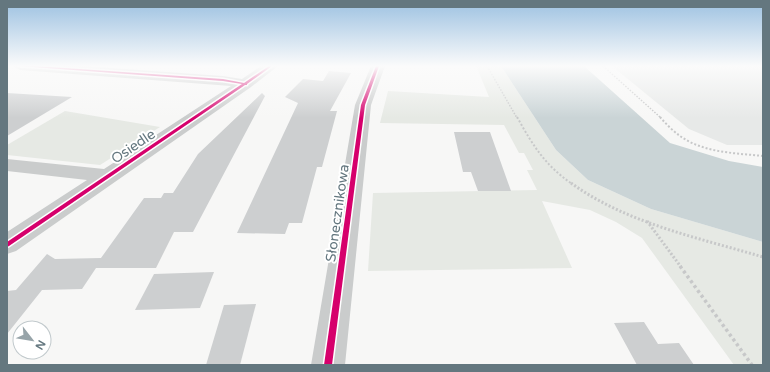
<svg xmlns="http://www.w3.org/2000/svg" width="770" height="372" viewBox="0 0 770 372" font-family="'Varela Round',sans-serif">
<rect width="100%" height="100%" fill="#f7f7f6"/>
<path fill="#e7e9e8" d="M 612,66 L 763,66 L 763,145 L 727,145 L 689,129 Z"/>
<g fill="#e6e9e4">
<path d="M 472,66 L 501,66 L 556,150 L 588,180 L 651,209 L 763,242 L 763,365 L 734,365 L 642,238 L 616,222 L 590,210 L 542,201 L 572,268 L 368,271 L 373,193 L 537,190 L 527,170 L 533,170 L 524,153 L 519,153 L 504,125 L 380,123 L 388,91 L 489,97 L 477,68 Z"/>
<path d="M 65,111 L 160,127 L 100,165 L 7,155 L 7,145 Z"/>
</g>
<path fill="#cad4d6" d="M 501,66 L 584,66 L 670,143 L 729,161 L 763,167 L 763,242 L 651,209 L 588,180 L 556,150 Z"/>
<g fill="#cdcfd0">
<path d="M 329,71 L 351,73 L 330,111 L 337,111 L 322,167 L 317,167 L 302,223 L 289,223 L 285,234 L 237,233 L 298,103 L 285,97 L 303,79 L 323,81 Z"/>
<path d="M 7,93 L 72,97 L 7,136 Z"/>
<path d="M 262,93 L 265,96 L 193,232 L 174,232 L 156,268 L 96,268 L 82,289 L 42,290 L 7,334 L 7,291 L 16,290 L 47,254 L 55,259 L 101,258 L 144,198 L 161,198 L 164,193 L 173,193 L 198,154 Z"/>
<path d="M 454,132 L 490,132 L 511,191 L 478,191 L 471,172 L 463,172 Z"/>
<path d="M 214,272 L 200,308 L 135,310 L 154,274 Z"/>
<path d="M 256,304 L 240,365 L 206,365 L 224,305 Z"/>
<path d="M 644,322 L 658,344 L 679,343 L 694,365 L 637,365 L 614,323 Z"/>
</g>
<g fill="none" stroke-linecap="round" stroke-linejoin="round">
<g stroke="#c7c8c9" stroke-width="1.5" stroke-dasharray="1.5 1.5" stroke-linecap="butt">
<path d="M 487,66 L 517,118"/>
<path d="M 603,66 L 661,118"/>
</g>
<g stroke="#c7c8c9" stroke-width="2" stroke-dasharray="2 2" stroke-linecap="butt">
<path d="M 517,117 C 534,147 544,164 572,184"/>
<path d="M 660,117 C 666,124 673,131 680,136 C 704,153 735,153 763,156"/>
</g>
<g stroke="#c7c8c9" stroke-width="3" stroke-dasharray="2 2" stroke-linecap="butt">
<path d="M 571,183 C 626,223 699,238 763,257"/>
<path d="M 647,221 L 681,267"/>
</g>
<path stroke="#c7c8c9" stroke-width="3.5" stroke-dasharray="3 3" stroke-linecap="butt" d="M 680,266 L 752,365"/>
<g fill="#cacccc" fill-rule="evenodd">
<path d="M 13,66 L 83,66 L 223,76 L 242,79 L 261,66 L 278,66 L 251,87 L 16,251 L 7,254 L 7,232 L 87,180 L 7,171 L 7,159 L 104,169 L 231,86 L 20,70 Z"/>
<path d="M 371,66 L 385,66 L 371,105 L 345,365 L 311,365 L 355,105 Z"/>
</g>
<defs>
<g id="cycleway">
<path d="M 19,66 L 37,66 L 223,79 L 244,83 L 269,66 L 272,66 L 247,84 L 247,85 L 245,85 L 9,246 L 7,247 L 7,242 L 242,84 L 223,81 Z"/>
<path d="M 376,66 L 379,66 L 365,105 L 332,365 L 324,365 L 361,105 Z"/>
</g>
</defs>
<use href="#cycleway" stroke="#fff" stroke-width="3"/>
<use href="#cycleway" fill="#d6006c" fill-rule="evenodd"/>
</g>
<linearGradient id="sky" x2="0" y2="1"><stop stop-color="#9cc1e1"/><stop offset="0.56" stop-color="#fbfbfb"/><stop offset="1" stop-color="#fbfbfb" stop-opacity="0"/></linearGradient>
<rect width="770" height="118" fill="url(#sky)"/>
<g text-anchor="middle" stroke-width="4" stroke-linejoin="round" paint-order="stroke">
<g font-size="14" fill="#64777f" stroke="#fff">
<text transform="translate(133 146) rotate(-34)" y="5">Osiedle</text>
<text transform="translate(337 213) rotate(-82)" y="5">Słonecznikowa</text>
</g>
</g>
<rect width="770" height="372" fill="none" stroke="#64777f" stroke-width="16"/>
<g transform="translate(32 340) rotate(121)"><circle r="19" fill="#ffffff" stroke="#c1c9cc"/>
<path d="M0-3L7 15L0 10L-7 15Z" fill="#97a4a9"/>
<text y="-6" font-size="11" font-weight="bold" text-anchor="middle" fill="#64777f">N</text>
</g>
</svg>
